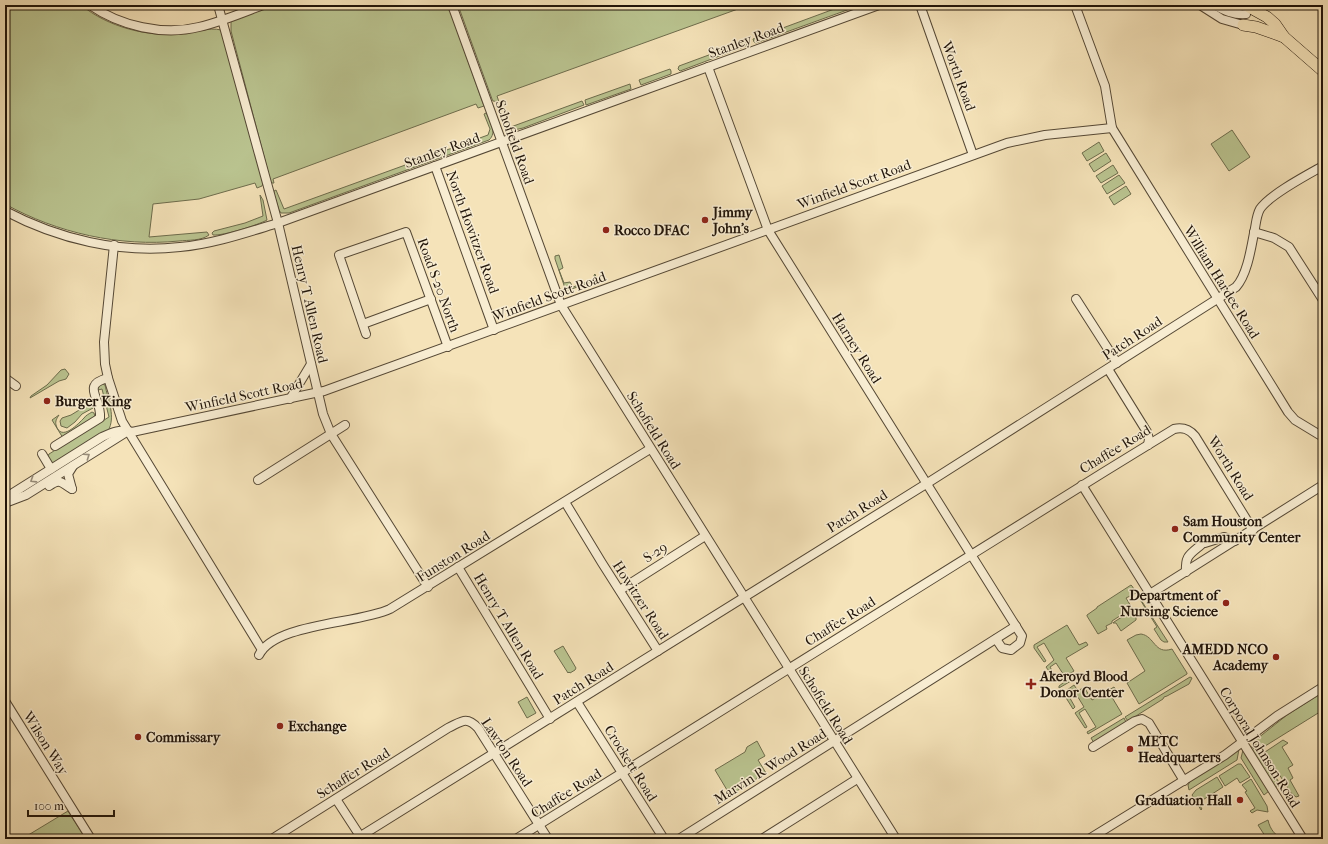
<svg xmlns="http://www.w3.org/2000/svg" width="1328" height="844" viewBox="0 0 1328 844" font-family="'IM FELL French Canon',serif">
<rect width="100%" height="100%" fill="#f5e3b9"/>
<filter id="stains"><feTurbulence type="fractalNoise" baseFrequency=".005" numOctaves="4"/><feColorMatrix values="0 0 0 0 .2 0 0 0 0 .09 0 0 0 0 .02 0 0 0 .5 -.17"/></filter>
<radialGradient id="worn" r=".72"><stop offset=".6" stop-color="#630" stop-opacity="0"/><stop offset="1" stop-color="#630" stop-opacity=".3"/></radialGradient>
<g fill="#bac490" stroke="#6d6c4c">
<path d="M 5,5 L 81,5 C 108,27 147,37 181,34 C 193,32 210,27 221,30 L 263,183 L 262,186 L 257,188 L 255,183 L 199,199 L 153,204 L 149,237 L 207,232 L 209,235 C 201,241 188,240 179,241 C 120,247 57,233 5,204 Z"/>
<path d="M 273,5 L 448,5 L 484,106 L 478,108 L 476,104 L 273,179 L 274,183 L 271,183 L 231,31 L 231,21 L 233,20 Z"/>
<path d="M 458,5 L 749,5 L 497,96 L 499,102 L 493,101 L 492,99 Z"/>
<path d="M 845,5 L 861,5 L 756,43 L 754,42 L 753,39 Z"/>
<path d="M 744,42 L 747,43 L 746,46 L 680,71 L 678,69 L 679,66 Z"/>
<path d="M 670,69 L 671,71 L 671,74 L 641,85 L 639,80 Z"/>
<path d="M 630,84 L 631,89 L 586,105 L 585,100 Z"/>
<path d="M 582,101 L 584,105 L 523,128 L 510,131 L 508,128 Z"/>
<path d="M 486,113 C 491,121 497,133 489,140 L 289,213 L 281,213 L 279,210 L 274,194 L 274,191 L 276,190 L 284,209 L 488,135 L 490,129 L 484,114 Z"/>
<path d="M 1232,130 L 1250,157 L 1229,171 L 1211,144 Z"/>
<path d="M 1099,142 L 1104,151 L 1087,161 L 1082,153 Z"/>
<path d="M 1106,153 L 1111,161 L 1094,172 L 1089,164 Z"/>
<path d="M 1113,165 L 1118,173 L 1101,183 L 1096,176 Z"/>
<path d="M 1119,175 L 1125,183 L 1107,194 L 1102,186 Z"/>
<path d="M 1126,186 L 1131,194 L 1114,205 L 1109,197 Z"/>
<path d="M 260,195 L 263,200 L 267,220 C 258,225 223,236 213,235 L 212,233 L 214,231 L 245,223 L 263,216 Z"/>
<path d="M 559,255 L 563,268 L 559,270 L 564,283 L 570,282 L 573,287 L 595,279 L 594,275 L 595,274 L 597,280 L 566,291 L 555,259 L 555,256 Z"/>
<path d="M 65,369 L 69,374 L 66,379 L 59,381 L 30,398 L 31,396 L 47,385 L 61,370 Z"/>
<path d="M 103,384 L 105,385 C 108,400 116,417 108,431 L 54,464 L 51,463 L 48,456 L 49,454 L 109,417 L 102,389 L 98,390 L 96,387 Z"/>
<path d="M 89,404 L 92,404 L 93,408 L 82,414 L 75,422 L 67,428 L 61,426 L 60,421 L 62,418 L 71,415 Z"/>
<path d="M 92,412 L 94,413 L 95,417 L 63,438 L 52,420 L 59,415 C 57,418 55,421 56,425 C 61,443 79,423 84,418 C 86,415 89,414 92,412 Z"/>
<path d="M 1131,585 L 1132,586 L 1168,642 L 1164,642 L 1161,640 L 1154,629 L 1157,627 L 1136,593 L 1126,598 L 1132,608 L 1112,621 L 1112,623 L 1106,626 L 1107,629 L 1098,634 L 1087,616 L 1087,615 L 1097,608 L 1097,607 Z"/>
<path d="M 1133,610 L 1136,616 L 1136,620 L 1121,631 L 1116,623 L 1113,623 L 1114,622 Z"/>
<path d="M 1067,625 L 1079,645 L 1086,642 L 1088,645 L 1066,658 L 1074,671 L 1068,675 L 1071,681 L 1059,688 L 1059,686 L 1067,680 L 1056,663 L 1050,667 L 1058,681 L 1057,682 L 1046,667 L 1054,660 L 1044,643 L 1037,647 L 1046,661 L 1044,662 L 1034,648 L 1034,645 Z"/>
<path d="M 1141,634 C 1155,636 1154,655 1172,649 L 1187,673 L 1187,674 L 1139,704 L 1127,683 L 1145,671 L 1127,640 L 1136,635 Z"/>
<path d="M 563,646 L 576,668 L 575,670 L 570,673 L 569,672 L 568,673 L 554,651 Z"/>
<path d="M 1190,677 L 1192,678 L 1189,684 L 1167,696 L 1164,697 L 1163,699 L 1128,721 L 1125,717 Z"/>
<path d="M 1074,685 L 1078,691 L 1084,687 L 1092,700 L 1114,687 L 1116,690 L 1110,694 L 1122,714 L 1088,734 L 1087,732 L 1096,727 L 1085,709 L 1079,713 L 1087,727 L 1085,728 L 1075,713 L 1084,707 L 1073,689 L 1067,693 L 1075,707 L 1073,709 L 1063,693 Z"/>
<path d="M 1323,692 L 1323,710 L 1262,748 L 1253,743 L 1253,742 L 1287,715 Z"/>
<path d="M 527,697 L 536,713 L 527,718 L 518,702 Z"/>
<path d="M 1124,718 L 1126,722 L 1094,743 L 1091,738 Z"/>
<path d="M 1283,740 L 1288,743 L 1282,747 L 1293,765 L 1288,768 L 1293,778 L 1290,780 L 1299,796 L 1296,797 L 1291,793 L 1265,752 Z"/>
<path d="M 757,741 L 765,756 L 758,760 L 766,773 L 730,795 L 715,770 L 745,752 L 747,747 Z"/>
<path d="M 1250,746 L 1260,752 L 1280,784 L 1275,788 Z"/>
<path d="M 1239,749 L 1237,760 L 1189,790 L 1188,785 L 1191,780 Z"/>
<path d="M 1243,750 L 1269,791 L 1264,795 L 1241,758 Z"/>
<path d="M 1238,764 L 1241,764 L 1250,777 L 1240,783 L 1237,778 L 1225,786 L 1219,776 Z"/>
<path d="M 1217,777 L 1223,787 L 1198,803 L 1202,809 L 1201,810 L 1192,795 L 1196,790 Z"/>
<path d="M 1251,779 L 1267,806 L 1268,812 L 1257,810 L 1252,813 L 1250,811 L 1255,808 L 1245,792 L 1247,791 L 1242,785 Z"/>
<path d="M 68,811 L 86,839 L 26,839 L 25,837 Z"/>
<path d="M 1268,820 C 1270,829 1275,836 1284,839 L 1267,839 L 1258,825 Z"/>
</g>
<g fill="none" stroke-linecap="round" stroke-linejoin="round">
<defs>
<g id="minor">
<path d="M 90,5 C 120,26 163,36 199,27 C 221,22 242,13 263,5"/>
<path d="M 218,5 L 278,223 L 323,414 L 331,434 L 428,587"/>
<path d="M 452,5 L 561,305 L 896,839"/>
<path d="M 920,5 L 973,155"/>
<path d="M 1075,5 L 1105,86 L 1112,128 L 1288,412 L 1295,420 L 1323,437"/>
<path d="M 1200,5 L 1222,19 L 1243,25"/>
<path d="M 1214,5 C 1225,11 1234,15 1246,14"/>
<path d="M 708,67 L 768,230 L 1022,636 L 1020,643 L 1011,650 L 1002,648 L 996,639"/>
<path d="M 435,166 L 494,330"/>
<path d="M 5,211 C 58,239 120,254 180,247 C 213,244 245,233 278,223 L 879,5"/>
<path d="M 1254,232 L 1274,238 L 1289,247 L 1323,300"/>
<path d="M 114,245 L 104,342 L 105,364 L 108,378 L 122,421 L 262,650"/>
<path d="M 1076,299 L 1117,363"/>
<path d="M 363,324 L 431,299"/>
<path d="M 366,334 L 339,255 L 406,232 L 448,347"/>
<path d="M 1108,369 L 1147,432 L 1149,439 L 1148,445"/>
<path d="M 5,378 L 16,386"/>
<path d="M 290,399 L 311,364"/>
<path d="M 55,446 L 100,418 C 102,398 80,385 108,378"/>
<path d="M 42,454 L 51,469"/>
<path d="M 258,480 L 345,425"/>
<path d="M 1082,485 L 1303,839"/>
<path d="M 49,486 C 61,477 62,484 72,489"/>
<path d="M 72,489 L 68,474 L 73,466"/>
<path d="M 5,498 L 102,437 C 111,433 122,428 132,432 L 324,391 L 1007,143 L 1045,135 L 1112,128"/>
<path d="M 565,502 L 602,563 L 658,651"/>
<path d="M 5,503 L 26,495 L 128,431"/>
<path d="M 1205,543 L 1224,537 L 1235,541"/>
<path d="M 458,567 L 550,719"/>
<path d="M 1186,572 C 1185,556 1189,555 1201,545"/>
<path d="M 620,590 L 705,536"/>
<path d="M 1150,594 L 1323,485"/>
<path d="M 259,655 C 275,623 358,624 390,609 L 650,449"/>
<path d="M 5,701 L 91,839"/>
<path d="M 577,702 L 664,839"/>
<path d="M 1093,747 L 1135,721 L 1142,719 L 1149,723 L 1184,781"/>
<path d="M 336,799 L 362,839"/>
<path d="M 272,839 L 448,728 C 461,722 466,715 478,728 L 548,839"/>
<path d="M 356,839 L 926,484 L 1236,287 C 1247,275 1251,249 1254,233 C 1256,225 1256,216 1260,209 C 1269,195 1307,175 1323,166"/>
<path d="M 516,839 L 1104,472 L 1174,429 C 1183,427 1189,429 1195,436 L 1253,530"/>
<path d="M 679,839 L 1016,626"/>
<path d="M 762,839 L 857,779"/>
<path d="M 1089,839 L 1225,755 L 1277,716 L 1323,687"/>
</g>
<g id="major">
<path d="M 1249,7 L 1267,17 L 1275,24 L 1284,37 L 1323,71"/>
<path d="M 1243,25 L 1256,27 L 1284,37"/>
</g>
</defs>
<use href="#minor" stroke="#554835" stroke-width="10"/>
<use href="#major" stroke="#201409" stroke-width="12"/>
<use href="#minor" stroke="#f8edd2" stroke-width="8"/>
<use href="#major" stroke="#f5e3b9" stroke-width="11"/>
</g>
<defs><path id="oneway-chevron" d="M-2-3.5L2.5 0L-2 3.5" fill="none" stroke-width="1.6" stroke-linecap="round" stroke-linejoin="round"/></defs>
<g stroke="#978b78">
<use href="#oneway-chevron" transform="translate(87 456) rotate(-34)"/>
<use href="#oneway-chevron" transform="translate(33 480) rotate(148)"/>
</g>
<g fill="#8f2418" stroke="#f8edd2" stroke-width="1.5">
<circle cx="705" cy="220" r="4"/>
<circle cx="606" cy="230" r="4"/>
<circle cx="47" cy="401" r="4"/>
<circle cx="1175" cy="529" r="4"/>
<circle cx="1226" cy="603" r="4"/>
<circle cx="1276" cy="657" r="4"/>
<path d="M1029 678h4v4h4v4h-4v4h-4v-4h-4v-4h4z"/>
<circle cx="280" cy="726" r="4"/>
<circle cx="138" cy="737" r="4"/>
<circle cx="1130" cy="749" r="4"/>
<circle cx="1240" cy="800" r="4"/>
</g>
<g text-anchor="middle" stroke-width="3" stroke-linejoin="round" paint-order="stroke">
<g font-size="14" fill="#201409" stroke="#f8edd2">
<text transform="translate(746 40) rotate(-20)" y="5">Stanley Road</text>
<text transform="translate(959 76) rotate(70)" y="5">Worth Road</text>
<text transform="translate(515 142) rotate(70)" y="5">Schofield Road</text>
<text transform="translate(442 150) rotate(-20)" y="5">Stanley Road</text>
<text transform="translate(854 184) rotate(-20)" y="5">Winfield Scott Road</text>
<text transform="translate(473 232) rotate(70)" y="5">North Howitzer Road</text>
<text transform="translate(1222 282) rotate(58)" y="5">William Hardee Road</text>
<text transform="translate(439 285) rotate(70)" y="5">Road S-20 North</text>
<text transform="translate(549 296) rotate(-20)" y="5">Winfield Scott Road</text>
<text transform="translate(310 304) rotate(77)" y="5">Henry T Allen Road</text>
<text transform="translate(1132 338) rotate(-33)" y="5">Patch Road</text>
<text transform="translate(857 348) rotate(58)" y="5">Harney Road</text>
<text transform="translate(244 395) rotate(-12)" y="5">Winfield Scott Road</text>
<text transform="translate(654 430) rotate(58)" y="5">Schofield Road</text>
<text transform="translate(1115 449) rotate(-31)" y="5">Chaffee Road</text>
<text transform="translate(1231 468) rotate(58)" y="5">Worth Road</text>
<text transform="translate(857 511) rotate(-32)" y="5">Patch Road</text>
<text transform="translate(655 552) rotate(-32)" y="5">S-29</text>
<text transform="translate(453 556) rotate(-32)" y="5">Funston Road</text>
<text transform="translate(641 600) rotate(57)" y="5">Howitzer Road</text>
<text transform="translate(840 621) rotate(-32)" y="5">Chaffee Road</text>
<text transform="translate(509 626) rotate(59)" y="5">Henry T Allen Road</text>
<text transform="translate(583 683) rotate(-32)" y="5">Patch Road</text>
<text transform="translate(826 705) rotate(58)" y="5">Schofield Road</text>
<text transform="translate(46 743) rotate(58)" y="5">Wilson Way</text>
<text transform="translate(1260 747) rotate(58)" y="5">Corporal Johnson Road</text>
<text transform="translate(507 752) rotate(56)" y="5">Lawton Road</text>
<text transform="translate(631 763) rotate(58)" y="5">Crockett Road</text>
<text transform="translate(770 766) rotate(-32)" y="5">Marvin R Wood Road</text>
<text transform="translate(353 773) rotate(-32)" y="5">Schaffer Road</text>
<text transform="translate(566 793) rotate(-32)" y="5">Chaffee Road</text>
</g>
<g font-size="14" font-weight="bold" fill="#201409" stroke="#f8edd2" text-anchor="start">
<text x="713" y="217">Jimmy<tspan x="713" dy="16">John's</tspan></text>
<text x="614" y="235">Rocco DFAC</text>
<text x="55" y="406">Burger King</text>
<text x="1183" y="526">Sam Houston<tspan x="1183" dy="16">Community Center</tspan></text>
<text x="1218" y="600" text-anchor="end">Department of<tspan x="1218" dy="16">Nursing Science</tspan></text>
<text x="1268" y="654" text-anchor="end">AMEDD NCO<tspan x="1268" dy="16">Academy</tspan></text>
<text x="1040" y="681">Akeroyd Blood<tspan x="1040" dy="16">Donor Center</tspan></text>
<text x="288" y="731">Exchange</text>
<text x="146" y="742">Commissary</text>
<text x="1138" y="746">METC<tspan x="1138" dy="16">Headquarters</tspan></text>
<text x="1232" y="805" text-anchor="end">Graduation Hall</text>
</g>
</g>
<rect width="1328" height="844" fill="none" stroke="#f5e3b9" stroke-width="20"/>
<rect x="6" y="6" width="1316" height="832" fill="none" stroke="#201409" stroke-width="2"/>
<rect x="10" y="10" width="1308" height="824" fill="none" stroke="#201409"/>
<path d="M28 810v6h86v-6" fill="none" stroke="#201409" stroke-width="2"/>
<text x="34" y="810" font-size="12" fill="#201409" stroke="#f8edd2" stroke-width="3" paint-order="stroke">100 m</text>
<rect width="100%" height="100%" filter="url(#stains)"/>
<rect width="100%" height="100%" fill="url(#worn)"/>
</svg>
